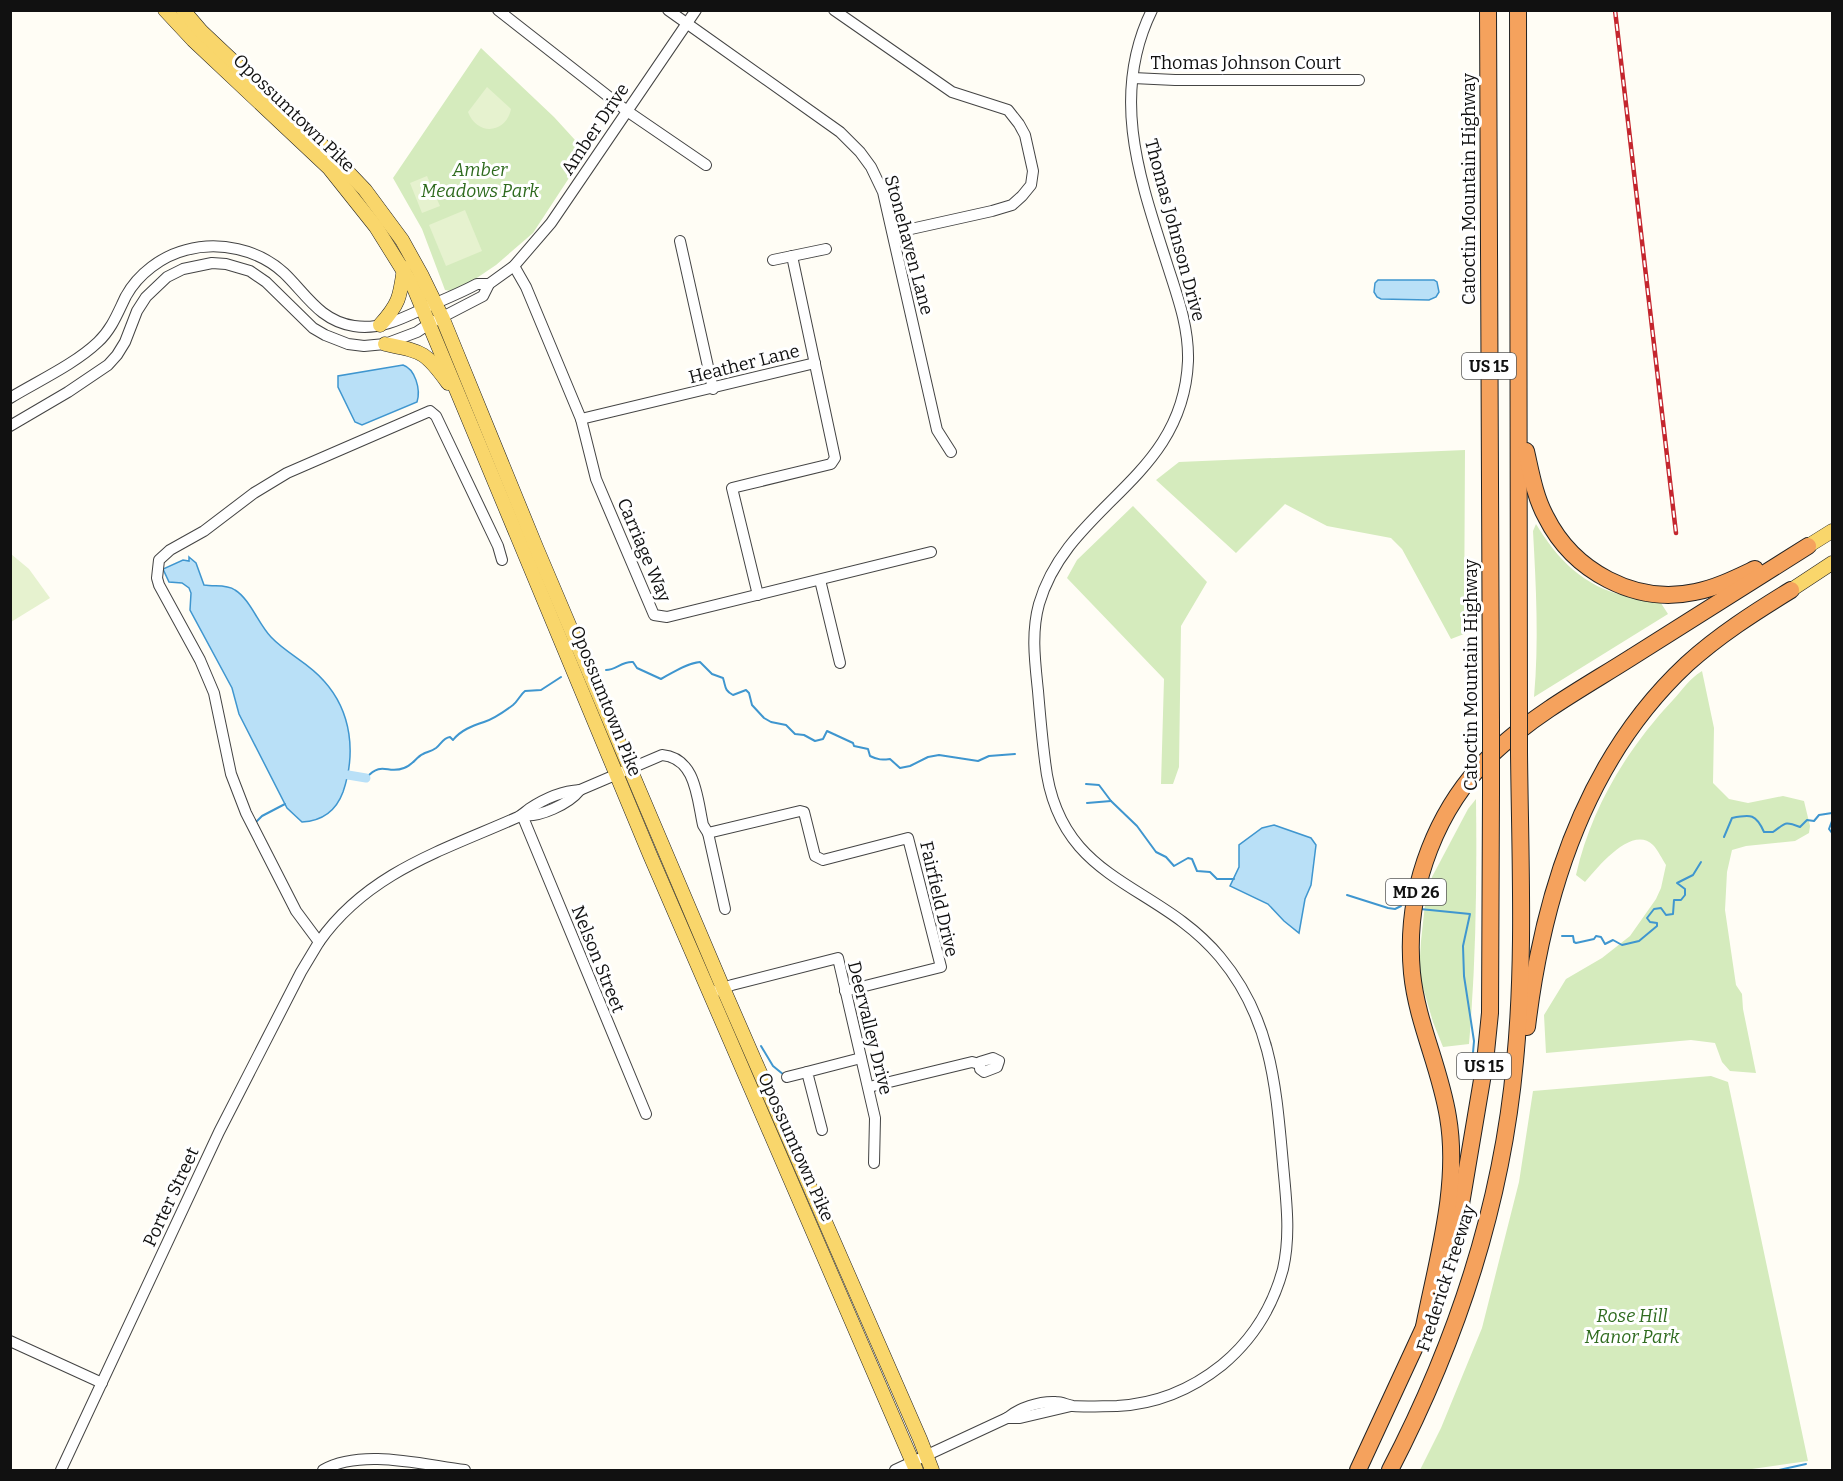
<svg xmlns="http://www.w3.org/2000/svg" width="1843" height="1481" viewBox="0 0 1843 1481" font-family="Bitter,serif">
<rect width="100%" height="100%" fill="#fffdf5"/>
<g fill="#d5ebbd">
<path d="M 481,48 L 554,117 L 586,152 L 533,233 L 496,265 L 456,292 L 445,290 L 422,229 L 393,178 Z"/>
<path d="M 1465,450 L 1464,634 L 1451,639 L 1402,549 L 1391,538 L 1327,526 L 1285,504 L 1236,553 L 1156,480 L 1179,462 Z"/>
<path d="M 1133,506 L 1207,582 L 1181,626 L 1179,767 L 1173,784 L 1161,784 L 1164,679 L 1067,578 L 1077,560 Z"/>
<path d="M 1536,524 C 1557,559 1584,587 1626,596 C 1636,598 1648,599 1659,600 L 1668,614 L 1534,697 C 1539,642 1536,586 1533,531 Z"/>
<path d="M 1702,671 L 1714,728 L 1713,783 L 1729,799 L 1748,803 L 1783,796 L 1804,801 L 1810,826 L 1809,833 L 1795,841 L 1746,846 L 1732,850 L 1727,872 L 1725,910 L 1736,985 L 1742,994 L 1743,1009 L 1756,1073 L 1730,1071 L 1722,1062 L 1715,1043 L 1691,1040 L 1546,1053 L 1544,1015 L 1566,979 L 1602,958 L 1630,936 L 1656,899 L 1661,888 L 1666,865 C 1662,859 1658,850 1653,845 C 1632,824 1597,868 1585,882 L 1576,875 C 1591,808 1627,749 1673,700 C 1684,688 1688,680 1702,671 Z"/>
<path d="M 1476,799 C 1477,881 1476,962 1469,1044 L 1443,1047 L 1433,1022 L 1419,974 L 1421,941 L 1425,904 L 1432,877 L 1468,809 Z"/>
<path d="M 1711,1076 L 1728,1082 L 1808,1461 L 1745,1470 L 1420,1470 L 1441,1428 L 1482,1328 L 1519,1182 L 1533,1091 Z"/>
</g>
<g fill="#e6f2cf">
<path d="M 487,87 L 511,109 C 506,134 477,136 468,112 Z"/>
<path d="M 427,176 L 440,206 L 422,213 L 410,183 Z"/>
<path d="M 465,210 L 482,251 L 446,266 L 429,225 Z"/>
<path d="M 11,554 L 29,569 L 50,598 L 11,622 Z"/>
</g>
<g fill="#b9e0f7" stroke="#3f96cf" stroke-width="1.5">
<path d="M 1378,280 L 1434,280 L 1437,282 L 1439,292 L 1436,297 L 1429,300 L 1381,299 L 1377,297 L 1374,292 L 1375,283 Z"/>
<path d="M 403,365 C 415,369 421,389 417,402 L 362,425 L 355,422 L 338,387 L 338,376 Z"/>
<path d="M 189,557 L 196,563 L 204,585 C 215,587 226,584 235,590 C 250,599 259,625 271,637 C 287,654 309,663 324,681 C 352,712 356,754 343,792 C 336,811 322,821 302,822 L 287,808 L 239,714 L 232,688 L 190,610 L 191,593 L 189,588 L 182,583 L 169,582 L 163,569 L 183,560 L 189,561 Z"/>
<path d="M 1274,825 L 1311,838 L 1316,845 L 1311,885 L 1305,899 L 1299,933 L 1284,921 L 1268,904 L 1230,886 L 1239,867 L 1239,845 L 1262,828 Z"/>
</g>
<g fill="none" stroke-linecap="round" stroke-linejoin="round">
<g stroke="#3f96cf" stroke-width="2">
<path d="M 606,670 C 616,670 622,661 633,662 L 637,668 L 661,679 C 672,673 687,663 700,662 L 712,674 L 723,678 C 726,687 724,690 733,695 L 746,690 L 749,693 L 752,705 L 764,718 L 771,722 L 786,725 L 795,734 L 804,735 L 815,741 L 823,739 L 827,731 L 853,743 L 854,746 L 868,749 L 870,756 C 878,760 882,760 890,759 L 900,768 L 910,766 L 928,757 L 939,755 L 978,761 L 989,756 L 1015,754"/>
<path d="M 366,778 C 383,760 387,775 404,768 C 413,765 416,757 423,754 C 427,752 432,751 436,748 C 441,744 443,738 450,737 L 453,740 C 461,730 472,726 484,722 C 493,719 505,711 513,705 C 518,701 520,695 525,691 L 541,690 L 561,677"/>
<path d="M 1086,784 L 1099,785 L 1111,801 L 1137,826 L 1156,852 L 1166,857 L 1174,866 L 1188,858 L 1192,859 L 1197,871 L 1210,872 L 1217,879 L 1234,879"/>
<path d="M 1087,803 L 1111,801"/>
<path d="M 1832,821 L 1829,829 L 1832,833"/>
<path d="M 256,822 L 262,816 L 285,804"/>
<path d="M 1724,837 L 1732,818 C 1751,814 1756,814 1764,832 L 1773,832 C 1786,823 1784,821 1800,827 L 1807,820 L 1814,821 L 1819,815 L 1832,813"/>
<path d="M 1347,895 L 1388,908 L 1395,909 L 1401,906"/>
<path d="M 1420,909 L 1470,914 L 1463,946 L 1464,976 L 1474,1041 L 1471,1076"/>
<path d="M 1562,936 L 1573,936 L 1574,942 L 1576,943 L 1594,939 L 1596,936 L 1601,937 L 1605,944 L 1613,940 L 1622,945 L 1639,941 L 1657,926 L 1657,923 L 1650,922 L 1647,918 L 1654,909 L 1661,908 L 1666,915 L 1673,914 L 1674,900 L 1681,900 L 1685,895 L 1685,889 L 1677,883 L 1693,875 L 1701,862"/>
<path d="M 761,1046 L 773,1066 L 784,1075"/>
<path d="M 1779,1470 L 1806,1464"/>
</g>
<path stroke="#b9e0f7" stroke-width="9" d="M 348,775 L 366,778"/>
<defs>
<g id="minor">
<path d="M 498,10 L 627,111 L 706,165"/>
<path d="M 668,10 L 840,132 L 860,152 L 871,167 L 883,192 L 937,430 L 951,452"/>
<path d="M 834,10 L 952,92 L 1008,110 L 1019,124 L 1025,135 L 1033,171 L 1031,185 L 1022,196 L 1012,205 L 992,211 L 893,233"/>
<path d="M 1133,78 L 1175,80 L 1359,80"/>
<path d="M 680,241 L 713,389"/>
<path d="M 773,260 L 826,249"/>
<path d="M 514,266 L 526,287 L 581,419 L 596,479 L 654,615 L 667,617 L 931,552"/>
<path d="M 10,398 C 38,381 75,364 98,342 C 112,329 118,312 126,296 C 138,274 162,256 186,250 C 219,241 258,249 284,273 C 306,294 320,321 354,326 C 384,331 410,314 436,303 C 450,297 464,291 477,284 L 489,284"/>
<path d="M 581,419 L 815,363"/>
<path d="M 10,426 L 68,392 L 108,365 L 117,355 L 125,342 L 137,311 L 146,297 L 167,277 L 183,269 L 212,263 L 226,264 L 250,271 L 266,282 L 313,328 L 325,335 L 348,344 L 364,346 L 385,344 L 417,332 L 429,324 L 483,296 L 489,284 L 514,266 L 551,223 L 696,10"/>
<path d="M 502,560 L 498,546 L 436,416 L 430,411 L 287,473 L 254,493 L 204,531 L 170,550 L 159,560 L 157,578 L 159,585 L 200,660 L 214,693 L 231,774 L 246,813 L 296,911 L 319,942 C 368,872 444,850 518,817 C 522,815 525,812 529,809 C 544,799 562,791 580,790 L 662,755 C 696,758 697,798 703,825 L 708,833 L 800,811 L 804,812 L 815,856 L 823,860 L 908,838 L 941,967 L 845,991"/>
<path d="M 820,580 L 840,663"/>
<path d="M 758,595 L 732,488 L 831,464 L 835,458 L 792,256"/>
<path d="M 522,815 L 646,1114"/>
<path d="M 522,815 C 539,818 569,804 580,790"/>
<path d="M 708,833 L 725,909"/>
<path d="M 716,991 L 732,985 L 838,958 L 875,1118 L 874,1163"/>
<path d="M 993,1058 L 999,1061 L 997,1067 L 984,1072 L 980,1069 L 980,1062 Z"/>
<path d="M 787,1077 L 807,1072"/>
<path d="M 869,1087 L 972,1062 L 979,1064"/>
<path d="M 822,1130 L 807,1072 L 861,1058"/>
<path d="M 10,1341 L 102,1383"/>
<path d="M 1007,1418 L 1020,1418 L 1071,1406"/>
<path d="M 61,1470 L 219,1132 L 301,972 L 319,942"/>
<path d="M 323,1470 C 362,1448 423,1465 465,1470"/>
<path d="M 895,1470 L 1007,1418 C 1019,1408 1039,1401 1056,1402 C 1062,1402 1067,1405 1073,1406 C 1087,1407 1103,1406 1117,1406 C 1156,1404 1192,1389 1222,1365 C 1252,1340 1273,1306 1283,1269 C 1291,1234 1286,1199 1283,1164 C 1276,1088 1272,1019 1220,957 C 1156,880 1058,884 1045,761 C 1042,738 1040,715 1038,691 C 1035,662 1031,633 1039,604 C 1068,504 1183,480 1188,361 C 1189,328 1178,298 1168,267 C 1141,182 1109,97 1152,10"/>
</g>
<g id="major">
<path d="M 165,10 L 193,40 L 329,168 L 376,227 L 414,288 L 650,855 L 916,1470"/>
<path d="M 183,10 L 201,31 L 323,146 L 365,190 L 402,240 L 422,276 L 442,317 L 536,547 L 723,988 L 920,1439 L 932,1470"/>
<path d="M 380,325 C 400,303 400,296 404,268"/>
<path d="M 385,344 C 423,352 425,351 448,383"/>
<path d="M 1808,546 L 1832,531"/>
<path d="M 1791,590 L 1832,563"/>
</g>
<g id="highway">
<path d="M 1488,10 L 1491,722"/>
<path d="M 1518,10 L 1519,713"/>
<path d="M 1526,451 C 1531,473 1535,497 1546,517 C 1573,571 1635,605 1695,592 C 1716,588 1736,578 1755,569"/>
<path d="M 1527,1027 C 1543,893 1586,758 1687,664 C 1719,635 1755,612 1791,590"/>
<path d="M 1448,1256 L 1459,1216 L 1485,1062 L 1490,1013 L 1491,793"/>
<path d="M 1423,1332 C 1436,1263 1460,1187 1448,1117 C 1440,1067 1417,1023 1412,973 C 1404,889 1437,802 1501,746 C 1540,711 1588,685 1632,657 C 1691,620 1750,583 1808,546"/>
<path d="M 1358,1470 L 1426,1323"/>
<path d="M 1390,1470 C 1456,1343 1502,1204 1515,1061 C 1525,959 1520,855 1519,752"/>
</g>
</defs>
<use href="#minor" stroke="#444" stroke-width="12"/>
<use href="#major" stroke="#222" stroke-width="15"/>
<use href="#highway" stroke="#222" stroke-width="18"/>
<use href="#minor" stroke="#fff" stroke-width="10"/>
<use href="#major" stroke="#f9d66b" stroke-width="14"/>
<use href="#highway" stroke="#f5a25d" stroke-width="16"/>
<defs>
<path id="rail" d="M 1615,10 L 1676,533"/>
</defs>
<use href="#rail" stroke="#c4262e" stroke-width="4.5"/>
<use href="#rail" stroke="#fff" stroke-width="2" stroke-dasharray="7" stroke-linecap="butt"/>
<defs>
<g id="highway-bridge">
<path d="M 1491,722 L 1491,793"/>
<path d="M 1519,752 L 1519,713"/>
</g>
</defs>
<use href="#highway-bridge" stroke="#222" stroke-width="18" stroke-linecap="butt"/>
<use href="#highway-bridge" stroke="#f5a25d" stroke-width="16"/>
</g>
<g text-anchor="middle" stroke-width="6" stroke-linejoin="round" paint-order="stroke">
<g fill="#fff" stroke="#585858" stroke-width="1.5">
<rect x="1462" y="353" width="54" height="26" rx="4.5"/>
<rect x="1386" y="879" width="60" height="26" rx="4.5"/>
<rect x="1457" y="1053" width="54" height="26" rx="4.5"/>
</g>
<g font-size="16" font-weight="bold" fill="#111">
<text x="1489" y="372">US 15</text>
<text x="1416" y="898">MD 26</text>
<text x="1484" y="1072">US 15</text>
</g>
<g font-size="18" fill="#111" stroke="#fff">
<text x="1246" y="69">Thomas Johnson Court</text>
<text transform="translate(294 113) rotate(44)" y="6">Opossumtown Pike</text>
<text transform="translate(595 129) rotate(-56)" y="6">Amber Drive</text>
<text transform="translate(1469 189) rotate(-90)" y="6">Catoctin Mountain Highway</text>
<text transform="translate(1175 230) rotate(75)" y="6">Thomas Johnson Drive</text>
<text transform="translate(909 245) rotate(75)" y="6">Stonehaven Lane</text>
<text transform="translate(744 364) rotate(-14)" y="6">Heather Lane</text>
<text transform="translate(644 550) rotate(67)" y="6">Carriage Way</text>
<text transform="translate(1471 675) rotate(-90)" y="6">Catoctin Mountain Highway</text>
<text transform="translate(606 701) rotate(68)" y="6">Opossumtown Pike</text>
<text transform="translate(939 899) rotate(77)" y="6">Fairfield Drive</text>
<text transform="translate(598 959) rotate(68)" y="6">Nelson Street</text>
<text transform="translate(870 1028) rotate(76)" y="6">Deervalley Drive</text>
<text transform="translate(796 1147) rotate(66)" y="6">Opossumtown Pike</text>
<text transform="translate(171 1197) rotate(-65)" y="6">Porter Street</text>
<text transform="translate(1446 1278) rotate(-72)" y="6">Frederick Freeway</text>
</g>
<g font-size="18" font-style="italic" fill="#2f6b1f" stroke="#fff">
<text x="480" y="176">Amber<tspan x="480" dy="21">Meadows Park</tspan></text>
<text x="1632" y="1322">Rose Hill<tspan x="1632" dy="21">Manor Park</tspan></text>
</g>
</g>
<rect width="1843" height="1481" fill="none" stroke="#111111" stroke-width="24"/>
</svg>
